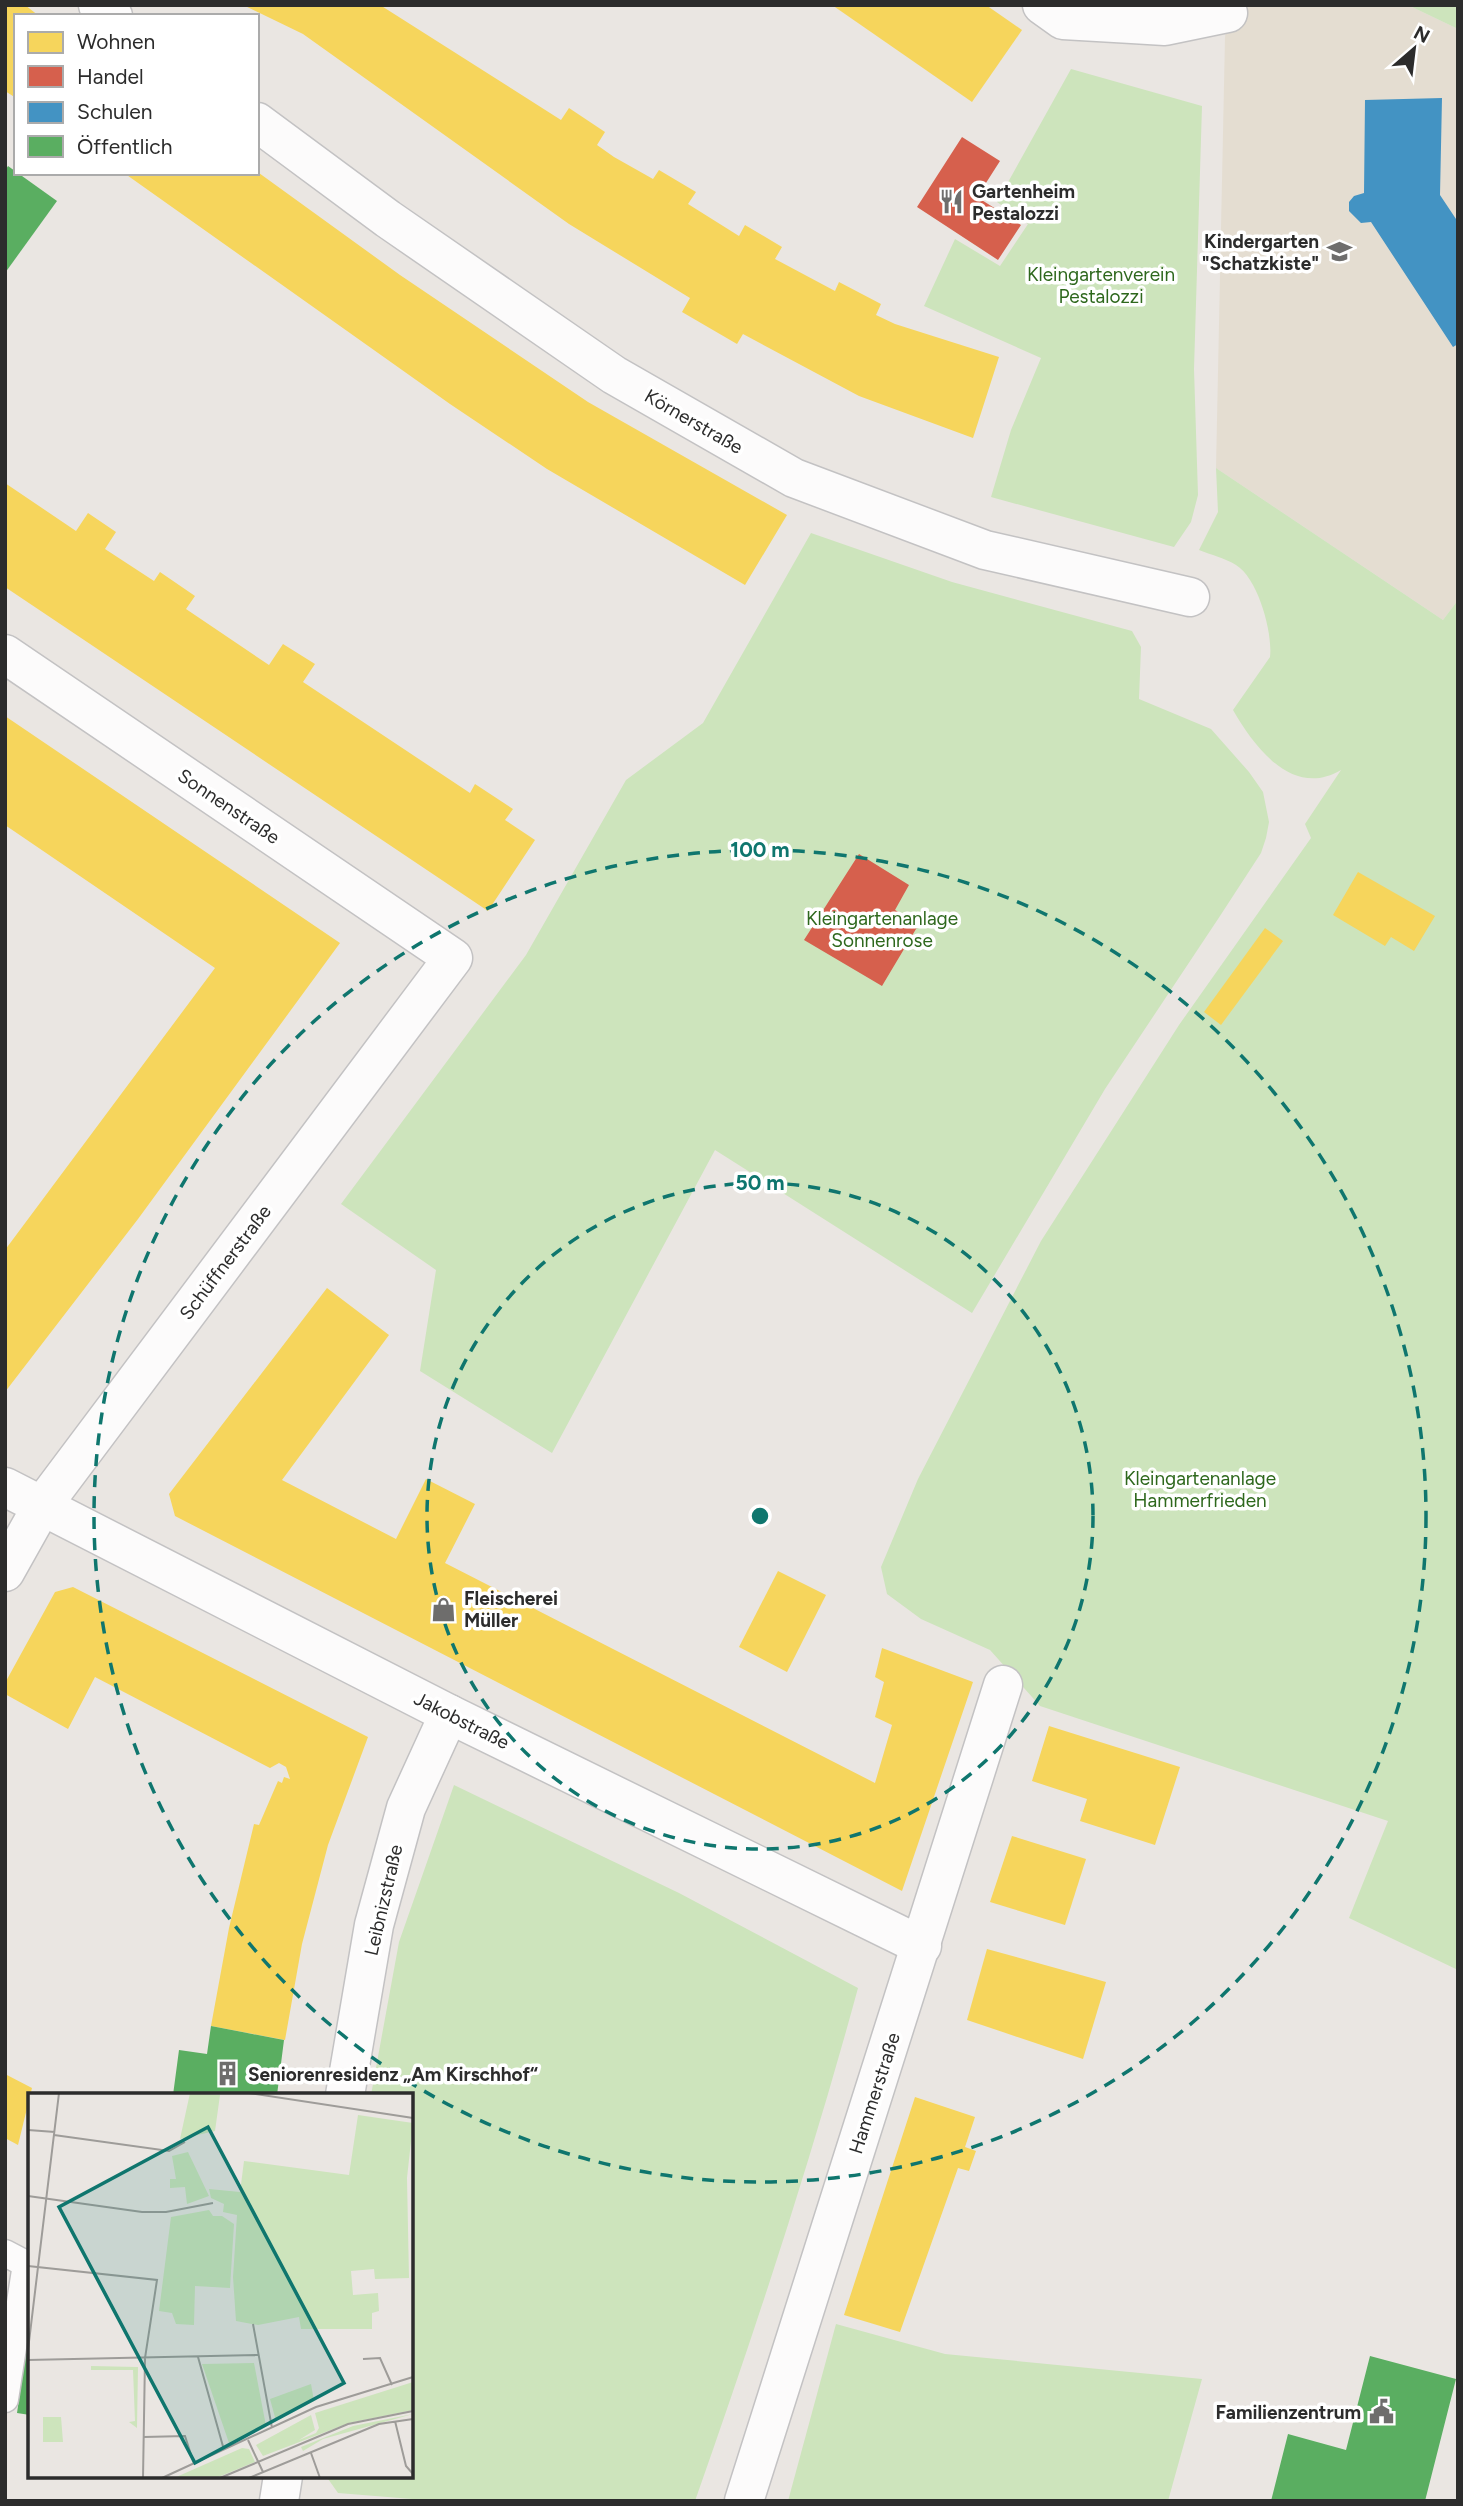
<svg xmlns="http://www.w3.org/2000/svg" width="1463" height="2506" viewBox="0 0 1463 2506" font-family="Figtree,sans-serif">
<rect width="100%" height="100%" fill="#eae6e2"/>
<path fill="#e4ddd1" d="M 1230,5 L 1410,6 L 1458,29 L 1458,600 L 1443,620 L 1216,468 L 1225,37 Z"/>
<g fill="#cde4bc">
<path d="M 1399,5 L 1458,5 L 1458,29 L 1410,6 Z"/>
<path d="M 1071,69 L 1202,106 L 1194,369 L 1198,495 L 1191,522 L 1174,547 L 991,497 L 1011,430 L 1041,358 L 924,306 L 955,239 L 1000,266 L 1028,224 L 997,202 Z"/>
<path d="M 1216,468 L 1443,620 L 1458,600 L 1458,1970 L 1349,1918 L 1388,1821 L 1040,1706 L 990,1650 L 921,1619 L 887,1594 L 881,1567 L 918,1479 L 1041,1241 L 1179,1025 L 1311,838 L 1305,824 L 1341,770 C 1294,798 1256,750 1233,710 L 1270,657 C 1273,633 1258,578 1236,565 C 1225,558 1211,555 1199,550 L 1218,512 Z"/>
<path d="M 811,533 L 952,582 L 1132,631 L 1141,647 L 1139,699 L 1211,729 L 1249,772 L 1263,792 L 1269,822 L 1266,838 L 1261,853 L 1220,916 L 1105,1089 L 972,1313 L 715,1150 L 552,1453 L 420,1371 L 436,1270 L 341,1204 L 526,955 L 626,780 L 703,723 Z"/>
<path d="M 454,1785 L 679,1893 L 858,1988 C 811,2161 755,2331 695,2501 L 437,2501 L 338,2493 L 326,2476 L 411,2476 L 411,2095 L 371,2095 L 399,1942 Z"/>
<path d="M 836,2324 L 945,2354 L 1202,2379 L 1168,2501 L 788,2501 Z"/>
</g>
<g fill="#f6d55c">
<path d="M 5,5 L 25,5 L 39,16 L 16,16 L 16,98 L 5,91 Z"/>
<path d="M 243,5 L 380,5 L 561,120 L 569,108 L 605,132 L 597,145 L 614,157 L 653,179 L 659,170 L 696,192 L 688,204 L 739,236 L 745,225 L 782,247 L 775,259 L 835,291 L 839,282 L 881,304 L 876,315 L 895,324 L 999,357 L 973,438 L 859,396 L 743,334 L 737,344 L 682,312 L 690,298 L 569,224 L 303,34 Z"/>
<path d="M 832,5 L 986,5 L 1022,30 L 972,102 Z"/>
<path d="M 124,173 L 259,173 L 400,275 L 588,402 L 787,515 L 745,585 L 547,469 L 450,404 Z"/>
<path d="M 5,483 L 76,531 L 88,513 L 116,532 L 105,549 L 154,581 L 160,572 L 195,596 L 186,609 L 269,665 L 283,644 L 315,664 L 303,682 L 470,793 L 475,784 L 513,809 L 505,820 L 535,840 L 488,911 L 5,587 Z"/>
<path d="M 5,716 L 340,943 L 138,1219 L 5,1392 L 5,1250 L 215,968 L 5,825 Z"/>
<path d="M 1358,872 L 1435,916 L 1414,951 L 1391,937 L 1385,946 L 1333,915 Z"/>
<path d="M 1265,928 L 1283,941 L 1221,1025 L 1204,1012 Z"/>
<path d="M 327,1288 L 389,1335 L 282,1480 L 396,1539 L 426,1479 L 475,1504 L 445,1563 L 875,1783 L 892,1725 L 875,1717 L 884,1682 L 875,1677 L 882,1648 L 973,1682 L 902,1891 L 175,1516 L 169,1494 Z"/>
<path d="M 778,1571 L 826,1595 L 787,1672 L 739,1647 Z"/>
<path d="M 73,1587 L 368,1737 L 328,1845 L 302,1944 L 285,2040 L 211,2026 L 229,1928 L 254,1824 L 259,1825 L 278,1781 L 282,1783 L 284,1777 L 290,1779 L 286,1767 L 279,1763 L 270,1768 L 95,1677 L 68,1729 L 5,1694 L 5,1683 L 55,1592 Z"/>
<path d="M 1049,1726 L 1180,1767 L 1155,1845 L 1080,1821 L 1087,1799 L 1032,1781 Z"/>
<path d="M 1012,1836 L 1086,1859 L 1065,1925 L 990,1902 Z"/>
<path d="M 987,1949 L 1106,1982 L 1083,2059 L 967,2020 Z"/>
<path d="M 5,2074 L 32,2088 L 18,2145 L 5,2138 Z"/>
<path d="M 915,2097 L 975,2117 L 965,2147 L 976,2151 L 969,2171 L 958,2168 L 900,2332 L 844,2315 Z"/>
</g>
<g fill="#d6604d">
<path d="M 962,137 L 1000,161 L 977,197 L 1021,225 L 998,260 L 917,207 Z"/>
<path d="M 859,854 L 909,885 L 895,910 L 919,924 L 882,986 L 804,940 Z"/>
</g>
<path fill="#4393c3" d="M 1442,98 L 1440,195 L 1458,222 L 1458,344 L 1453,347 L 1371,222 L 1361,223 L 1349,211 L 1349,202 L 1354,196 L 1364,193 L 1365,100 Z"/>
<g fill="#5aae61">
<path d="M 8,166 L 57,201 L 5,273 L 5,171 Z"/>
<path d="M 211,2026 L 284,2040 L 277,2095 L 173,2095 L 179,2050 L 207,2054 Z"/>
<path d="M 28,2337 L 30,2337 L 30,2415 L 17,2413 Z"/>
<path d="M 1370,2356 L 1456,2379 L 1425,2501 L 1271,2501 L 1288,2434 L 1346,2450 Z"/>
</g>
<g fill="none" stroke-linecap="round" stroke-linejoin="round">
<defs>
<path id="service" d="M 5,2253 L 26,2264 L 5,2399"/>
<g id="minor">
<path d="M 98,5 L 113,16"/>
<path d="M 1042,5 L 1063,20 L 1132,24 L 1165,26 L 1228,13"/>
<path d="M 257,122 L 388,219 L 614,375 L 794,478 L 985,550 L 1190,597"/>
<path d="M 5,654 L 453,958 L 42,1506 L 5,1572"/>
<path d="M 5,1487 L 449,1714 L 922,1946"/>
<path d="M 345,2095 L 374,1925 L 406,1808 L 449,1714"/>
<path d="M 279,2501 L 283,2476"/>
<path d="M 744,2501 L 1003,1685"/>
</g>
</defs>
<use href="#service" stroke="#c3c2c3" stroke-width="29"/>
<use href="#minor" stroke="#c3c2c3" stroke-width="41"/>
<use href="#service" stroke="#fcfbfb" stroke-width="26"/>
<use href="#minor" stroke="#fcfbfb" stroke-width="38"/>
</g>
<g fill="none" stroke="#0f766e" stroke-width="3.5" stroke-dasharray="12 9">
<circle cx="760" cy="1516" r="333"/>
<circle cx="760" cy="1516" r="666"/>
</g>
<defs>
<symbol id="restaurant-bare" viewBox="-9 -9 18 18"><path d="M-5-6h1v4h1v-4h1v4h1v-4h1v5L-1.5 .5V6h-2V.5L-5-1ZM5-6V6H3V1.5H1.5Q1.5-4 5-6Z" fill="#6e6d6c" stroke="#fff" stroke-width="2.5" paint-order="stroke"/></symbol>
<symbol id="school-bare" viewBox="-9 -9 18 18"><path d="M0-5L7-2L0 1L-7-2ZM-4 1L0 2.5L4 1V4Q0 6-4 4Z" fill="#6e6d6c" stroke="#fff" stroke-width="2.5" paint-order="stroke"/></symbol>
<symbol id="shop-bare" viewBox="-9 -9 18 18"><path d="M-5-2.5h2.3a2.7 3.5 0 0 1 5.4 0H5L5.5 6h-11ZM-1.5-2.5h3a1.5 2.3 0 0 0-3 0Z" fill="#6e6d6c" stroke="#fff" stroke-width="2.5" paint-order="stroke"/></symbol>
<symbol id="building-bare" viewBox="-9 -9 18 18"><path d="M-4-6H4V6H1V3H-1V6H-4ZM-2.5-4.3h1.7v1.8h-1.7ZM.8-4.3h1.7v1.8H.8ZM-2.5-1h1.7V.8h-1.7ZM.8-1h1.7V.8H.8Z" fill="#6e6d6c" stroke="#fff" stroke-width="2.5" paint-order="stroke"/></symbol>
<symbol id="civic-bare" viewBox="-9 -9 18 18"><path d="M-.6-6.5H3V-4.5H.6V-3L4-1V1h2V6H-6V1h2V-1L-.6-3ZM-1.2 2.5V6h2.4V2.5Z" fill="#6e6d6c" stroke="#fff" stroke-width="2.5" paint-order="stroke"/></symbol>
</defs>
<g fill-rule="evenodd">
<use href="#restaurant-bare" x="934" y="184" width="35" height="35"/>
<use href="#school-bare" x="1322" y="234" width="35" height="35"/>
<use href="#shop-bare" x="426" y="1592" width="35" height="35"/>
<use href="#building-bare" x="210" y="2056" width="35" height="35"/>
<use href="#civic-bare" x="1364" y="2394" width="35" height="35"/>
</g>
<g text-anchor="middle" stroke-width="7" stroke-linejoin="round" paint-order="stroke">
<g font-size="19" font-weight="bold" fill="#2c2c2c" stroke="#fff" text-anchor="start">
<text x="972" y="198">Gartenheim<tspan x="972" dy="22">Pestalozzi</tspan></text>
<text x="1319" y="248" text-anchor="end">Kindergarten<tspan x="1319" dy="22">"Schatzkiste"</tspan></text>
<text x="464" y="1605">Fleischerei<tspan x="464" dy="22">Müller</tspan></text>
<text x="248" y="2081">Seniorenresidenz „Am Kirschhof“</text>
<text x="1361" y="2419" text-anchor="end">Familienzentrum</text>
</g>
<g font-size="19" fill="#2e681d" stroke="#fff">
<text x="1101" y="281">Kleingartenverein<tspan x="1101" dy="22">Pestalozzi</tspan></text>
<text x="882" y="925">Kleingartenanlage<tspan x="882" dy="22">Sonnenrose</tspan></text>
<text x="1200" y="1485">Kleingartenanlage<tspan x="1200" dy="22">Hammerfrieden</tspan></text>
</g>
<g font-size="19" fill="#2c2c2c" stroke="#fff">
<text transform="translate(694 421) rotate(30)" y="7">Körnerstraße</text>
<text transform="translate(229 806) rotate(34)" y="7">Sonnenstraße</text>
<text transform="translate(225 1262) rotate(-53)" y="7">Schüffnerstraße</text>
<text transform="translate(462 1720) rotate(27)" y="7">Jakobstraße</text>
<text transform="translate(383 1900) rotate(-77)" y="7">Leibnizstraße</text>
<text transform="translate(874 2093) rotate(-72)" y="7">Hammerstraße</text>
</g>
</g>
<g transform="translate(28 2093)">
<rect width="385" height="385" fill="#eae6e2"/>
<path d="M 162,0 L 192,2 L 187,38 L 152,46 ZM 330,22 L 385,30 L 379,85 L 381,185 L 347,186 L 346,176 L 323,178 L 325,202 L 350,200 L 351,218 L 344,220 L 344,236 L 273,236 L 271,224 L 230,232 L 208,228 L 205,184 L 209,122 L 195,119 L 196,111 L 183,105 L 181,96 L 212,99 L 216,68 L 321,82 ZM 160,59 L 181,103 L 159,111 L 157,94 L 142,95 L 142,86 L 148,86 L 144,63 ZM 181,117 L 185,123 L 194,123 L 206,131 L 202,195 L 167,193 L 166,232 L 148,231 L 144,220 L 131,218 L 143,124 ZM 226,270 L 238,333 L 201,350 L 174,271 ZM 63,273 L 110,274 L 109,335 L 101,329 L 107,328 L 105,277 L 63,277 ZM 385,289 L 385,317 L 321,330 L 235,363 L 228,352 L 283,322 L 287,337 L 271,347 L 288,340 L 291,335 L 287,320 ZM 283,291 L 286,308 L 248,328 L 242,306 ZM 385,321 L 295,346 L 275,358 L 273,354 L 325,333 ZM 15,324 L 33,324 L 35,349 L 15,349 ZM 214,355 L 221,356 L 227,369 L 188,385 L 146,385 Z" fill="#cde4bc"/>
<path fill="none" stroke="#9e9c99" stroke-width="2" d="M 221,0 L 385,25M 0,37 L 27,39M 26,42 L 141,58 L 157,49M 0,103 L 114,119 L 138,119 L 185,110M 0,173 L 129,187 L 117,265 L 115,385M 225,231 L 244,335M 0,257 L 31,0M 170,264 L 196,357M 335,266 L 352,265 L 364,292M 0,267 L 231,262M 367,328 L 378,373 L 385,381M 116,344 L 157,343 L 166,371M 220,347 L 235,379M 283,360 L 292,385M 0,361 L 0,385M 134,385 L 288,314 L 385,284M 192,385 L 320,331 L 385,318M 221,385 L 351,331 L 385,326"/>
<path fill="#0f766e" fill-opacity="0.15" stroke="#0f766e" stroke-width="3.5" d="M 180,34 L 316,290 L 167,370 L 31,114 Z"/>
<rect width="385" height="385" fill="none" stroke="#2c2c2c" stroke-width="3.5"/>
</g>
<circle cx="760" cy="1516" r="10" fill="#0f766e" stroke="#fff" stroke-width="3.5"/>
<g font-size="21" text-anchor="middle" font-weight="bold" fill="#0f766e" stroke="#fff" stroke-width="7" stroke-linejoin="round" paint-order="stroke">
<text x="760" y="857">100 m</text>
<text x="760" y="1190">50 m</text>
</g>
<rect width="1463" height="2506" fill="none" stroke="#2c2c2c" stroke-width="14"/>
<rect x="14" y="14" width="245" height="161" fill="#ffffff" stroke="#ababab" stroke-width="2"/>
<rect x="28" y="32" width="35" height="21" fill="#f6d55c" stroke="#ababab" stroke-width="2"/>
<text x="77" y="49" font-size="21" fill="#2c2c2c">Wohnen</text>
<rect x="28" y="66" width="35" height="21" fill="#d6604d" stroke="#ababab" stroke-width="2"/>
<text x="77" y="84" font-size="21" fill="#2c2c2c">Handel</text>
<rect x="28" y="102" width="35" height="21" fill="#4393c3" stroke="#ababab" stroke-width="2"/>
<text x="77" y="119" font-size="21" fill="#2c2c2c">Schulen</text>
<rect x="28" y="136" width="35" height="21" fill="#5aae61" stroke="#ababab" stroke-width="2"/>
<text x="77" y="154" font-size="21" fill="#2c2c2c">Öffentlich</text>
<g transform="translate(1414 49) rotate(28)" stroke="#ffffff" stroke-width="5" paint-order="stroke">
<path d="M0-5L12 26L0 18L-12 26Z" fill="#2c2c2c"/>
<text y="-10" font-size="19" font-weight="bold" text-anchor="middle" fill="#2c2c2c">N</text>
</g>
</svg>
